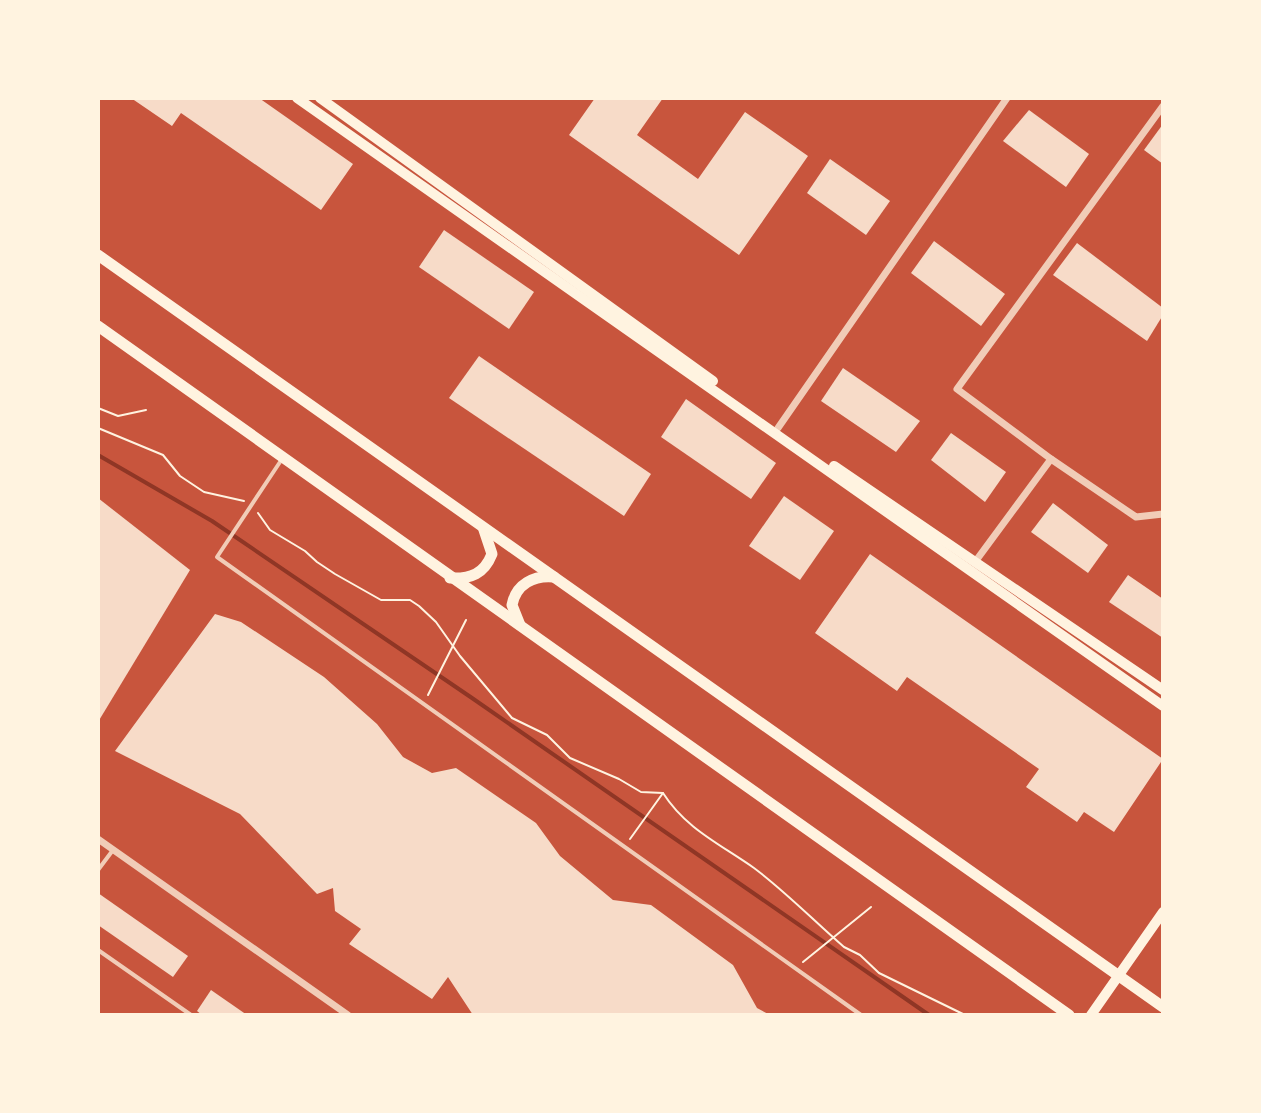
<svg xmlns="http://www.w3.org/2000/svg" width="1261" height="1113" viewBox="0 0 1261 1113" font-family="Poppins,sans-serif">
<rect width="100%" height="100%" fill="#c8553d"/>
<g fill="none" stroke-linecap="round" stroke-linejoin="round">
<path stroke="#8f3625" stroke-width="4" d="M 98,455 L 212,521 L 472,698 L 929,1015"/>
</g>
<g fill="#f7dbc8">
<path d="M 131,98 L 259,98 L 353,164 L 321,210 L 181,113 L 172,126 Z"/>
<path d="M 595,98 L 663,98 L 637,135 L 698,179 L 745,112 L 808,156 L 739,255 L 569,135 Z"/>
<path d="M 1029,110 L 1089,154 L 1066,187 L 1003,141 Z"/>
<path d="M 1163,124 L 1163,164 L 1144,150 Z"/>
<path d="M 830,159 L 890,201 L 866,235 L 807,193 Z"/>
<path d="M 444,230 L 534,292 L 509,329 L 419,267 Z"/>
<path d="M 934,241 L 1005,294 L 981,326 L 911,273 Z"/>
<path d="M 1077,243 L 1163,308 L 1163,315 L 1147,341 L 1053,275 Z"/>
<path d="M 479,356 L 651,474 L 624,516 L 449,398 Z"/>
<path d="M 843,368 L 920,421 L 896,452 L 821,401 Z"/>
<path d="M 686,399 L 776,463 L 751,499 L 661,437 Z"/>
<path d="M 951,433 L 1006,472 L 985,502 L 931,460 Z"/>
<path d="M 784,496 L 834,531 L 800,580 L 749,546 Z"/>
<path d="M 98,498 L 190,570 L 98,722 Z"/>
<path d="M 1053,503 L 1108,545 L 1088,573 L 1031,532 Z"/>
<path d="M 870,554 L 1163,759 L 1114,832 L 1084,812 L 1077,822 L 1026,787 L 1039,769 L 907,677 L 897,691 L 815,633 Z"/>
<path d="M 1128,575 L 1163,599 L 1163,638 L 1109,602 Z"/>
<path d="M 215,614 L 241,622 L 324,677 L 377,724 L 403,757 L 432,773 L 456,768 L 536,823 L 560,856 L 613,900 L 651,905 L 733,965 L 757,1008 L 770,1015 L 473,1015 L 448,977 L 432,999 L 349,944 L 361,929 L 335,911 L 333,888 L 317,894 L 240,814 L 115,751 Z"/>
<path d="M 98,893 L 188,956 L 173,977 L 98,925 Z"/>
<path d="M 211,990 L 247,1015 L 202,1015 L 197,1011 Z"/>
</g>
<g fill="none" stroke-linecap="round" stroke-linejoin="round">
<g stroke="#fff3e0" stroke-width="2">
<path d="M 98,408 L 118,416 L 146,410"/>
<path d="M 98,428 L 163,455 L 180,476 L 204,492 L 244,501"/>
<path d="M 258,513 L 270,530 L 305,551 L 317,562 L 335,574 L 381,600 L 410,600 L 419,606 L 436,622 L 460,656 L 512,718 L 547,735 L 570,758 L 619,779 L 641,792 L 663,793 C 686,829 720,844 754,868 C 786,892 814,921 844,947 L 860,955 L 879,973 L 965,1015"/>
<path d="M 428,695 L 466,620"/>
<path d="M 630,839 L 663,793"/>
<path d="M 803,962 L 871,907"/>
</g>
<g stroke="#f1ccb7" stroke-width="4">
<path d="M 282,459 L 217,557 L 861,1015"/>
<path d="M 98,870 L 113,850"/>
<path d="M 98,950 L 191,1015"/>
</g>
<g stroke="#f1ccb7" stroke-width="7">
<path d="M 1163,106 L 957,389 L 1051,459 L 1136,517 L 1163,514"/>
<path d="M 778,428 L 1007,98"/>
<path d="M 975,562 L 1051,459"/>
<path d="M 98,839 L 348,1015"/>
</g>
<g stroke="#fff3e0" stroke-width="10">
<path d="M 297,98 L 1163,706"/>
<path d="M 320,98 L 713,381"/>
<path d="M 834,466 L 1163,690"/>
<path d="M 1091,1015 L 1163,912"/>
</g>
<g stroke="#fff3e0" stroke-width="11">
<path d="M 98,255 L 1163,1007"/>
<path d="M 98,326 L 1069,1015"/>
<path d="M 450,578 C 471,579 484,574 492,554 L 484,530"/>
<path d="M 520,625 L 512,605 C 516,584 534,575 554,577"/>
</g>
</g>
<rect width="1261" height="1113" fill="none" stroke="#fff3e0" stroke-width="200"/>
</svg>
